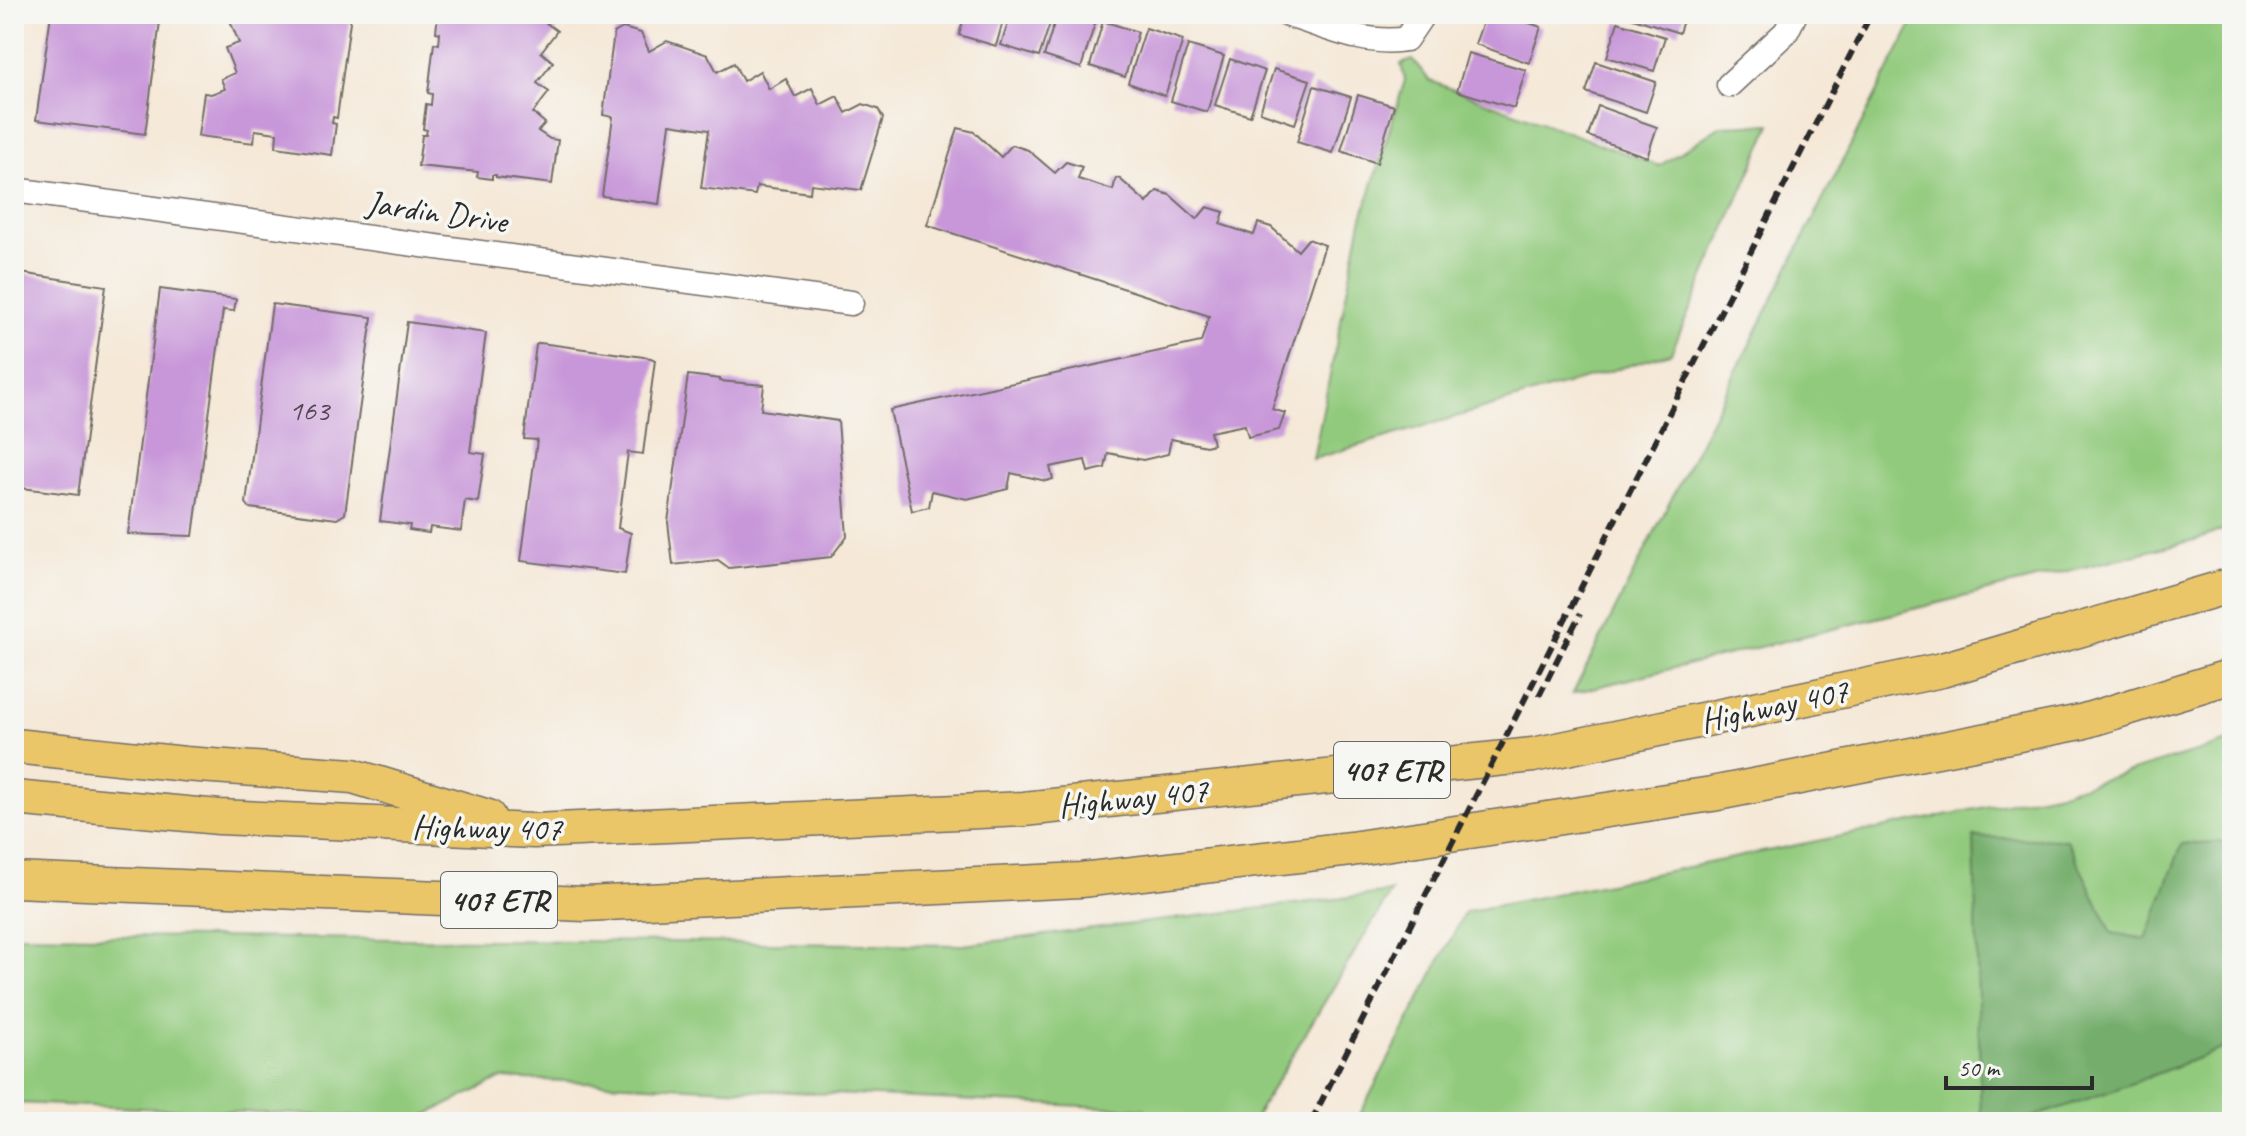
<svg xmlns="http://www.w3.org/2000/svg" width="2246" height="1136" viewBox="0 0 2246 1136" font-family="Caveat,sans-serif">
<rect width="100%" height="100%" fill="#f6f6f2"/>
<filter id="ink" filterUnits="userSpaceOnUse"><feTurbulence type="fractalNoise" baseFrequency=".0125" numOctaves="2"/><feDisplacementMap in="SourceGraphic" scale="16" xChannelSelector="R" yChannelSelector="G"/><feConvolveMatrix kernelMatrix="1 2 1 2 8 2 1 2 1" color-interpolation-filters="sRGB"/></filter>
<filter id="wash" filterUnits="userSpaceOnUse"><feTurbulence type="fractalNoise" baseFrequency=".006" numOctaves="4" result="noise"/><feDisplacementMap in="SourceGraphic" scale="32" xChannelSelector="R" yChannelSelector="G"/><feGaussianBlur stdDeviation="1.8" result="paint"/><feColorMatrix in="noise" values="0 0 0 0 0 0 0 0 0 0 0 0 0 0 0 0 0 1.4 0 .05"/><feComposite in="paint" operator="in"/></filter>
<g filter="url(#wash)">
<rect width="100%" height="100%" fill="#f5e8d7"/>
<g fill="#92ca7d" stroke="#5e7a54" stroke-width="2">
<path d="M 1917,14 L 2232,14 L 2232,526 L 2202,538 L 1573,693 Z"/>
<path d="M 1413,60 L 1430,81 L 1659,166 L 1721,126 L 1771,124 L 1671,353 L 1313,459 L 1361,221 L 1405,80 L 1401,64 Z"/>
<path d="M 2232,741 L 2232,1122 L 1356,1122 L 1465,912 L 2065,791 Z"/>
<path d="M 1391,892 L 1252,1122 L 1155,1122 L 1145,1109 L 502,1078 L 418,1119 L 14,1103 L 14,935 L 963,945 Z"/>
</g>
<path fill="#75ae6c" stroke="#506c4c" stroke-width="2" d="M 1974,837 L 2067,840 L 2112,933 L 2146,939 L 2182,844 L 2232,841 L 2232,1045 L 2114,1090 L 2018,1122 L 1981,1122 Z"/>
<g id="blocks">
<g fill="#c897d9">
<path d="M 51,14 L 161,14 L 145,134 L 36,120 Z"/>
<path d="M 239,14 L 351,14 L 337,118 L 333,117 L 332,123 L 336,124 L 332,155 L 276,147 L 277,133 L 255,130 L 254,143 L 198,136 L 204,93 L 211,94 L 225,89 L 221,79 L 235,73 L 225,48 L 239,43 L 229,18 Z"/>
<path d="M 438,14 L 551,14 L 545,22 L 557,31 L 541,52 L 553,62 L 537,83 L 549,92 L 533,113 L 545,123 L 538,131 L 550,139 L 558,140 L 552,184 L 496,177 L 496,175 L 492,175 L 492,179 L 477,177 L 478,172 L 418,166 L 422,135 L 426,135 L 427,130 L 423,129 L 426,104 L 431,105 L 432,94 L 428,93 L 434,43 L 439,44 L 440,33 L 436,32 Z"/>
<path d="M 965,14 L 1005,14 L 996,46 L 959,35 Z"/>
<path d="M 1011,14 L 1053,14 L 1039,57 L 1001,45 Z"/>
<path d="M 1057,14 L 1098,14 L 1081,68 L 1044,56 Z"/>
<path d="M 1486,14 L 1503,14 L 1541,27 L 1529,63 L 1475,44 Z"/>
<path d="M 1621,14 L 1685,14 L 1679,33 Z"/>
<path d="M 1103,21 L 1138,32 L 1125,77 L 1090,66 Z"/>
<path d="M 1618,22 L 1665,37 L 1654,71 L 1607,57 Z"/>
<path d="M 623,28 L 641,33 L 649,51 L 667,41 L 708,55 L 717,72 L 734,63 L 743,81 L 760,71 L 769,89 L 786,79 L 795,97 L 812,88 L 820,105 L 837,96 L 846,113 L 863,104 L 878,109 L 883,118 L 861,190 L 811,184 L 810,193 L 757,186 L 755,195 L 701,188 L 709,130 L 670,124 L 659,204 L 602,196 L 613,117 L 603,115 L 614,33 Z"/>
<path d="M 1146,28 L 1183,40 L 1165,96 L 1128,83 Z"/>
<path d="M 1188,45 L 1224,56 L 1207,112 L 1171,101 Z"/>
<path d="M 1468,53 L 1526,70 L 1514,108 L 1457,91 Z"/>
<path d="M 1230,59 L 1265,71 L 1250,116 L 1215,105 Z"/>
<path d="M 1596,62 L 1656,82 L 1646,112 L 1586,92 Z"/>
<path d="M 1274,69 L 1310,80 L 1295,124 L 1260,112 Z"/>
<path d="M 1314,86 L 1351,97 L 1333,153 L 1297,142 Z"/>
<path d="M 1358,95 L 1394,106 L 1377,163 L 1341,151 Z"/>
<path d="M 1598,106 L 1657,127 L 1647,157 L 1588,136 Z"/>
<path d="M 958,128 L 974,132 L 1001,157 L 1012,145 L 1028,150 L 1055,173 L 1066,162 L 1082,167 L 1078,179 L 1113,190 L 1116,178 L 1120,179 L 1147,203 L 1157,191 L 1170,195 L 1197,219 L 1207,207 L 1224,212 L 1220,224 L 1254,235 L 1258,223 L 1271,227 L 1298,251 L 1308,239 L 1325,245 L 1272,409 L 1285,413 L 1279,430 L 1248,437 L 1245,425 L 1210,432 L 1213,444 L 1206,446 L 1171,439 L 1168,454 L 1143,460 L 1108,453 L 1105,468 L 1088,472 L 1085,460 L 1050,467 L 1053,479 L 1046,481 L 1011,473 L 1008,489 L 967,499 L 932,491 L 929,507 L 912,511 L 890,410 L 1201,342 L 1209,316 L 927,225 Z"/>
<path d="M 14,272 L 106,286 L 78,495 L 14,487 Z"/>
<path d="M 160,289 L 236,299 L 234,311 L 223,310 L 193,536 L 128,534 Z"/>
<path d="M 272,304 L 372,317 L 345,514 L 337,519 L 250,508 L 246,503 Z"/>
<path d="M 407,322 L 486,333 L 470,452 L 485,454 L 478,502 L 465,500 L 461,531 L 430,527 L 429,533 L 409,530 L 410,525 L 380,521 Z"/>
<path d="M 540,343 L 651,358 L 655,360 L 643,454 L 628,452 L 618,528 L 631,533 L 625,574 L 521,561 L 537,440 L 524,439 L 536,345 Z"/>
<path d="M 688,375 L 720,379 L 720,381 L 764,385 L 761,410 L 838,421 L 847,536 L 831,557 L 729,568 L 718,560 L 673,565 L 668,522 Z"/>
</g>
</g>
</g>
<g filter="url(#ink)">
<use href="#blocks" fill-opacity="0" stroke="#726d67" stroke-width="2"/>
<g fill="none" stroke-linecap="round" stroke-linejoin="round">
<defs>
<g id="minor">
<path d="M 1286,14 C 1325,26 1365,46 1406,39 L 1423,14"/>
<path d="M 1729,85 L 1786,32 L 1795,14"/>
<path d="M 14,190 L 851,303"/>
</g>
<g id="highway">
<path d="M 14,746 L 185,764 L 353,776 L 488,817"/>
<path d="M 14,798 L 219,817 L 534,831 L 1024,809 L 1533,755 L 1942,670 L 2232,585"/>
<path d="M 14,880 L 585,904 L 1081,880 L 1351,849 L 1712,794 L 2081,722 L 2232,676"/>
</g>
</defs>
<use href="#minor" stroke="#726d67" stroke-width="27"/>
<use href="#highway" stroke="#726d67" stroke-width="37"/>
<use href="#minor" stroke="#fff" stroke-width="24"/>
<use href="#highway" stroke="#ebc669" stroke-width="34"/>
<g stroke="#2b2b2b" stroke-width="6" stroke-dasharray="12 6" stroke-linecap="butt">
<path d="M 1539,696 L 1580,614"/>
<path d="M 1311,1122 L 1871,14"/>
</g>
</g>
</g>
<g text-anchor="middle" stroke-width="7" stroke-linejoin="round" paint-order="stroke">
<g font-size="30" fill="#524656">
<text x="309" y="420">163</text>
</g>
<g fill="#f6f6f2" stroke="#686867" stroke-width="2">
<rect x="1334" y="742" width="116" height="56" rx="6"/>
<rect x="441" y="872" width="116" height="56" rx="6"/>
</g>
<g font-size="32" font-weight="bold" fill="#2b2b2b">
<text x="1392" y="781">407 ETR</text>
<text x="499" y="911">407 ETR</text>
</g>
<g font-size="34" fill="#2b2b2b" stroke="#f6f6f2">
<text transform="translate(437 211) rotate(8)" y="12">Jardin Drive</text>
<text transform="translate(1774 705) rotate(-12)" y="12">Highway 407</text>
<text transform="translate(1133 797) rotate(-6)" y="12">Highway 407</text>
<text transform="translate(487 827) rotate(1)" y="12">Highway 407</text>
</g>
</g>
<rect width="2246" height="1136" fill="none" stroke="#f6f6f2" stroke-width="48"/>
<path d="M1946 1076v12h146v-12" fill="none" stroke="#2b2b2b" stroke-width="4"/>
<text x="1958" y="1076" font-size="24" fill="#2b2b2b" stroke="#f6f6f2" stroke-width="6" paint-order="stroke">50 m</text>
</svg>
